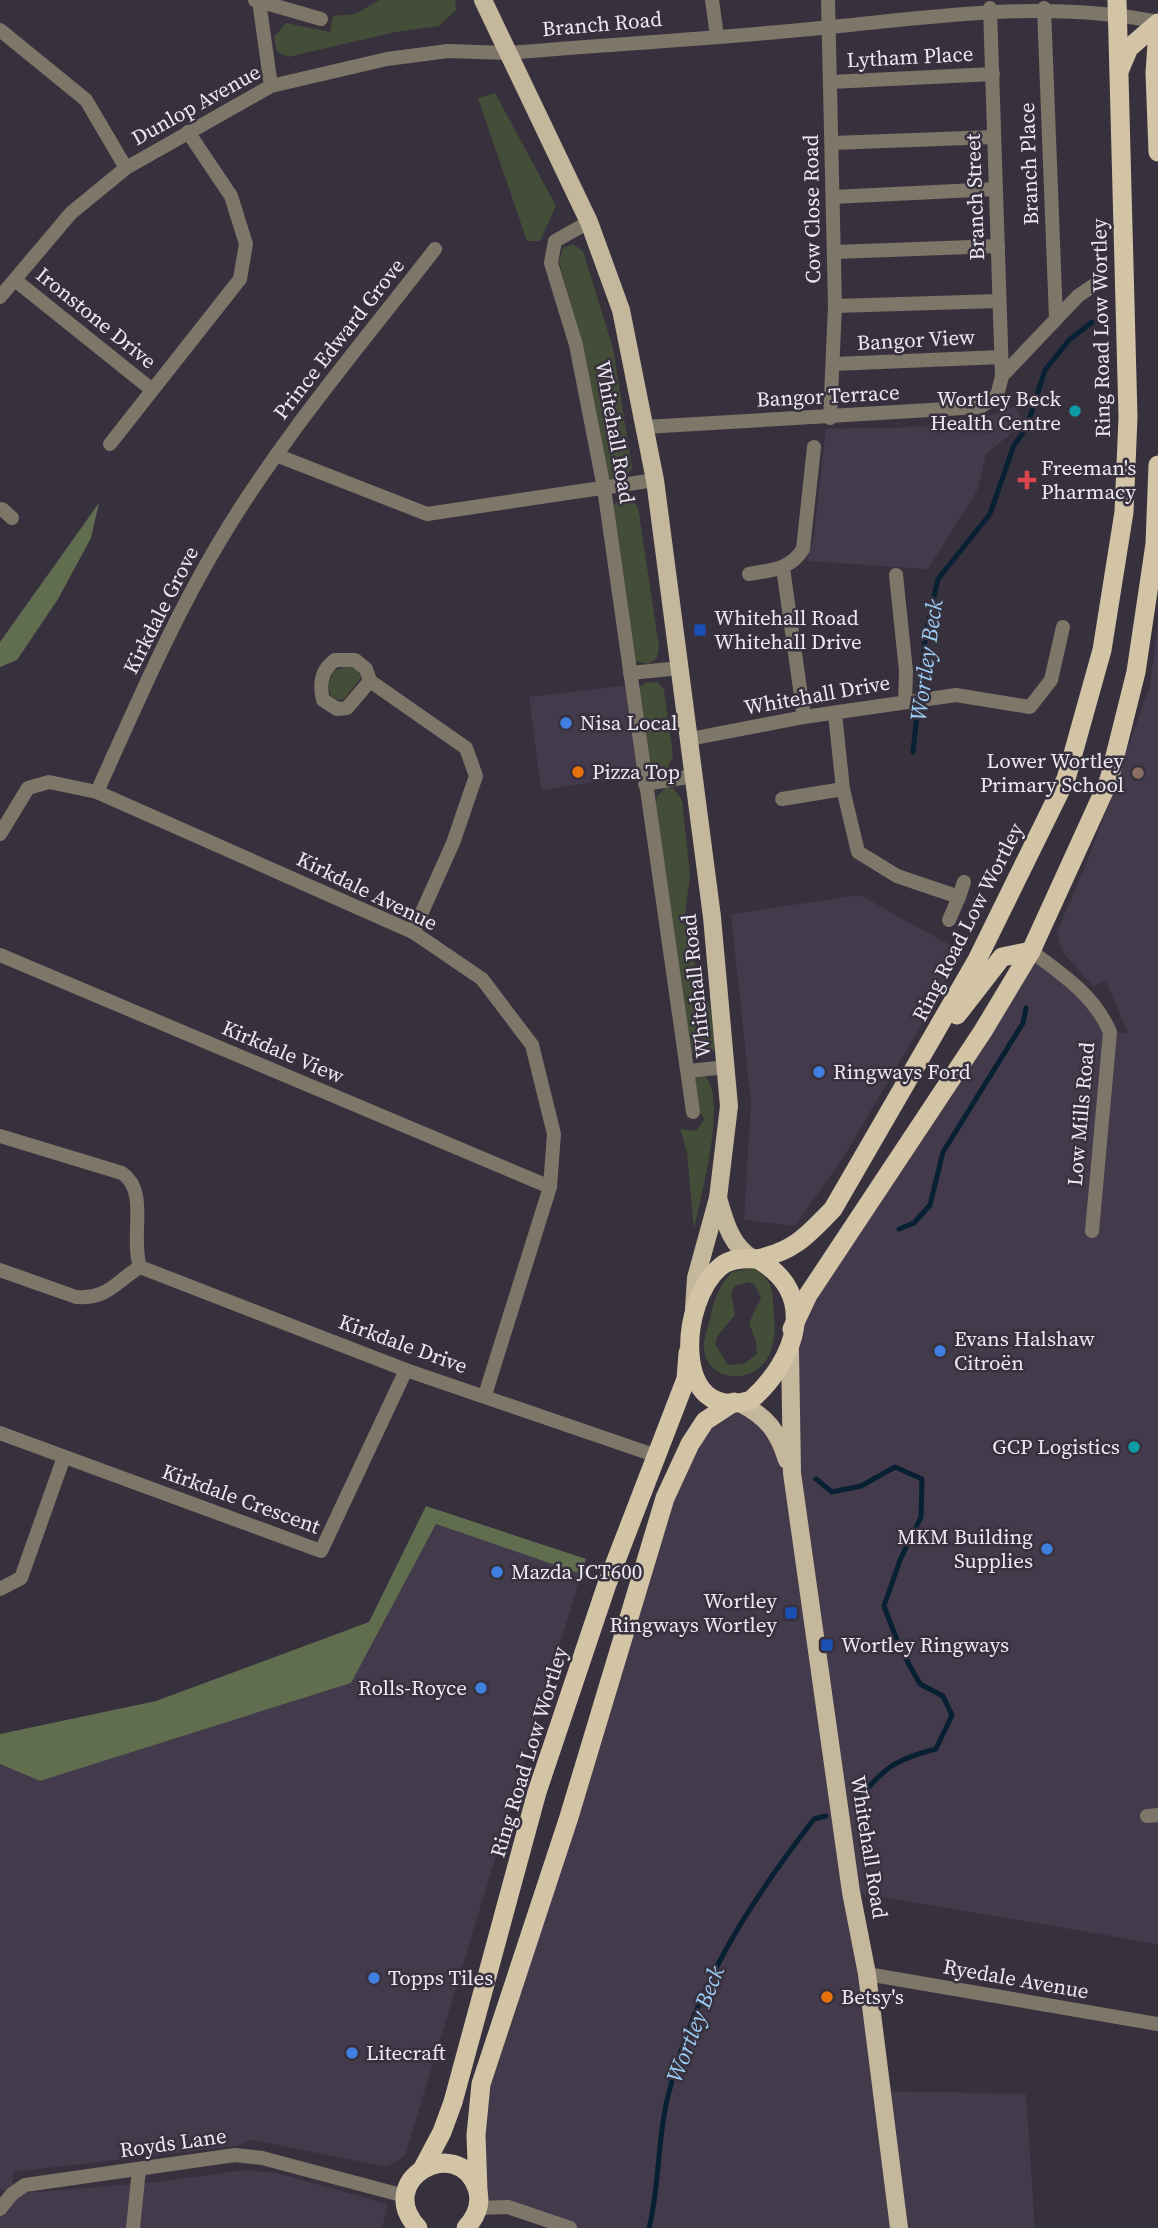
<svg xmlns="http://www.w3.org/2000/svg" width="1158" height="2228" viewBox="0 0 1158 2228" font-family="'Source Serif 4',serif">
<rect width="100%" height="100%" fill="#37313e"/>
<g fill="#433a4c">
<path d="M 1016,406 L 1024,423 L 986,454 L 977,491 L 928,569 L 807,561 L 814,536 L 826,429 L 962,426 Z"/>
<path d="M 1158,625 L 1158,1944 L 852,1892 L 883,2091 L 1026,2094 L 1035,2228 L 570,2228 L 479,2199 L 481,2084 L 665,1498 L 718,1410 L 754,1410 L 791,1470 L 795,1307 L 1031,951 L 1075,984 L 1110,1032 L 1128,1033 L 1106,981 L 1093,986 L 1063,952 L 1057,932 L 1088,860 L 1150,686 Z"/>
<path d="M 631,685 L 644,775 L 541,790 L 529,697 Z"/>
<path d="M 860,895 L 964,953 L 844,1156 L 795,1226 L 744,1220 L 751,1103 L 731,914 Z"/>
<path d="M 436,1524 L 581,1574 L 405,2156 L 387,2167 L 253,2140 L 236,2146 L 13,2172 L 12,2194 L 156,2182 L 246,2170 L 276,2173 L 388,2204 L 382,2228 L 0,2228 L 0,2209 L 12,2194 L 0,2189 L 0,1764 L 40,1781 L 351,1683 Z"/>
</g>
<g fill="#444d38" fill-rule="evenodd">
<path d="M 380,0 L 455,0 L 456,10 L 439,26 L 395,32 L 288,57 L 277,52 L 274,37 L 286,23 L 330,32 L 333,16 L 355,14 Z"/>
<path d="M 495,93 L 556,206 L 540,241 L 527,241 L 478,98 Z"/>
<path d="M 573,244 L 583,251 L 613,348 L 632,468 L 624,479 L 610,479 L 606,474 L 582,343 L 559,262 L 563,248 Z"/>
<path d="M 620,498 L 630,498 L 638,507 L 659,647 L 657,658 L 648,664 L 634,661 L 612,507 Z"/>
<path d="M 346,666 L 357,668 L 361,678 L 344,699 L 338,700 L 331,696 L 328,684 L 334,671 Z"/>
<path d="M 658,682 L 664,690 L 673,756 L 667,770 L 652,769 L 649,765 L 638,688 L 646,683 Z"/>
<path d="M 666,787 L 673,788 L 682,800 L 690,875 L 685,914 L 700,987 L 710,1006 L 715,1045 L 713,1052 L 703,1058 L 691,1053 L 687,1045 L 656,803 L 657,796 Z"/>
<path d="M 695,1075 L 705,1076 C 728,1101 700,1198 694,1230 L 687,1152 L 680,1129 L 696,1131 L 705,1119 L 697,1109 Z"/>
<path d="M 753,1268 C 774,1281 772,1290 774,1313 C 775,1325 775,1339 771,1350 C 761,1385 705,1386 704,1346 C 704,1337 708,1328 710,1319 C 714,1300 718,1287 732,1272 ZM 748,1282 L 755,1285 L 761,1298 L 749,1323 L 756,1342 L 757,1354 L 744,1364 L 728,1365 L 715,1344 L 718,1335 L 735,1315 L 731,1293 L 735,1286 Z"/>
</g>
<g fill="#606d4f">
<path d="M 99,503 L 91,538 L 58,599 L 17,660 L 0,667 L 0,642 Z"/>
<path d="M 426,1506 L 586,1559 L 581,1574 L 436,1524 L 351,1683 L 40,1781 L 0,1764 L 0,1734 L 156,1701 L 369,1622 Z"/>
</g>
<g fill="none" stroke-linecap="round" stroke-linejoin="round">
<g stroke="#072033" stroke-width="5">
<path d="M 913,752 L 926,632 L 938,579 L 990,514 L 1014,445 L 1026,429 L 1045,370 L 1069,340 L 1092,322"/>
<path d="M 899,1229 L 914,1223 L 930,1205 L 943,1152 L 1023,1023 L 1026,1008"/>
<path d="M 816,1479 L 832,1492 L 861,1486 L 895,1467 L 922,1479 L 921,1517 L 900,1560 L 884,1606 L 900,1648 L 920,1684 L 943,1696 L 952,1715 L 936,1749 C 896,1759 883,1768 858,1800"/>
<path d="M 649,2228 C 660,2185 657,2139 668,2096 C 695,1987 747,1906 814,1819 L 826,1816"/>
</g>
<g stroke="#7d7669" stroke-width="14">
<path d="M 255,0 L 321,19"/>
<path d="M 712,0 L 717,36"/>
<path d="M 828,0 L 835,306 L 830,418"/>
<path d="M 259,1 L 271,86"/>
<path d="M 1044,8 L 1056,319"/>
<path d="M 0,30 L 86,100 L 126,168"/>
<path d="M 830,82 L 993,74"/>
<path d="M 832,143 L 994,137"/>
<path d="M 833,197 L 996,189"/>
<path d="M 589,222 L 555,241 L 551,263 L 576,345 L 604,488 L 693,1112"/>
<path d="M 835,252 L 998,246"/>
<path d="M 15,280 L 151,389"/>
<path d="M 0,297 L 71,213 L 126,168 L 271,86 L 387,59 L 448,51 L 508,53"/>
<path d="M 835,306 L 999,301"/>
<path d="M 833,364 L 1001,357"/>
<path d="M 1002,376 L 1078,296 L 1094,285"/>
<path d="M 645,427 L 980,407 L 997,396 L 1002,376 L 990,8"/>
<path d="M 110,444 L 240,279 L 246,244 L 231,196 L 188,132"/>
<path d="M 276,455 L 427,514 L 655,480"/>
<path d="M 2,509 L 12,518"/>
<path d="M 783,568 L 804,717"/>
<path d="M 749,574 C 771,570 790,570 803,549 L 814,447"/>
<path d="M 896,575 L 906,671 L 905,702"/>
<path d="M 630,673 L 680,668"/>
<path d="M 370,681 L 347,708 L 337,709 L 323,700 C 319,684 321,670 335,660 L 355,660 L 366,669 L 370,681 L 466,748 L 476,776 L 453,843 L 413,932"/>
<path d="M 835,714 L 843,789 L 858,852 L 897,876 L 959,897 L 949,920"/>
<path d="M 690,739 L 804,717 L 956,695 L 1030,707 L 1051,680 L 1063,627"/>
<path d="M 645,784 L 694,776"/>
<path d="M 97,792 C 135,708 171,623 218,544 C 280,439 361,345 435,249"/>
<path d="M 782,799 L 843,789"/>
<path d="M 0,834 L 28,788 L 49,782 L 97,792 L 413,932 L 482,979 L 532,1045 L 554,1134 L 550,1187 L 485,1395"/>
<path d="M 959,897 L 964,882"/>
<path d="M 1031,951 C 1063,975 1094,995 1110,1032 L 1092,1231"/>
<path d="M 0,955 L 550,1187"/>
<path d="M 688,1071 L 727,1067"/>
<path d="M 0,1136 L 122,1173 C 149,1191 130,1235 140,1267"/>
<path d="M 140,1267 L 406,1370 L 654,1455"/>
<path d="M 0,1270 L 76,1297 C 109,1299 115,1282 140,1267"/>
<path d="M 0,1433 L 321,1551 L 406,1370"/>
<path d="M 0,1589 L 21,1578 L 64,1457"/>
<path d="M 1147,1816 L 1158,1815"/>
<path d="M 867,1974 L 1158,2024"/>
<path d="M 478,2208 L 508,2207 L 570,2228"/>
<path d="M 0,2209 L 12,2194 L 25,2185 L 235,2155 L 262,2158 L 405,2196"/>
<path d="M 133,2228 L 139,2169"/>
</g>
<path stroke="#7d7669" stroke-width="14" d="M 508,53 C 615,44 724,38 831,27 C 941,16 1049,0 1158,22"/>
<g stroke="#c5b79c" stroke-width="18">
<path d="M 483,0 L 589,222 L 621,310 L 655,480 L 712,917 L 729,1106 L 718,1198 L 696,1278 L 694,1308"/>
<path d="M 718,1198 C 725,1222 731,1246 753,1259"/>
<path d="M 790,1350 L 792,1473 L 851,1892 L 867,1974 L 899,2228"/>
<path d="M 740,1403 C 767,1417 778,1431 787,1460"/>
</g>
<g stroke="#d3c4a6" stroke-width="19">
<path d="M 1158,29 L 1155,73 L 1158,152"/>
<path d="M 1120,69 L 1129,48 L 1158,23"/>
<path d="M 957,1015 L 1002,957 L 1031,951"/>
<path d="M 757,1259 C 794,1251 807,1236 833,1209 L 977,960 L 1066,779 L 1102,650 L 1124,512 L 1128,417 L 1117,0"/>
<path d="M 757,1259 C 820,1294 796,1360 751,1400 C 671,1425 679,1301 720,1267 C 730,1258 744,1258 757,1259 Z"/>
<path d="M 792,1329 L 808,1295 L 983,1031 L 1031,951 L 1109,780 L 1136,672 L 1155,544 L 1158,465"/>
<path d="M 423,2168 L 442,2132 L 453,2102 L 537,1792 L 607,1584 L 686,1379 L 688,1353"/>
<path d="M 478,2191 L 476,2135 L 481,2084 L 569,1817 L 665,1498 L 690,1444 L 705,1421 L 734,1402"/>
<path d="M 418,2228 C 373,2180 457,2133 477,2188 C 482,2203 476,2217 466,2228"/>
</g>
</g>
<g fill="#0f9aa8" stroke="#37313e" stroke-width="2.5">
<circle cx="1075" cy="411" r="7"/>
<circle cx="1134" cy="1447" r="7"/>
</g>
<path fill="#e0444e" stroke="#37313e" stroke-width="2.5" d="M1023.5 469.5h7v7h7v7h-7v7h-7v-7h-7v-7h7z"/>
<g fill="#1a4fb4" stroke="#37313e" stroke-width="2.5">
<rect x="693" y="623" width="14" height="14" rx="3.5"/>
<rect x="784" y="1606" width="14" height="14" rx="3.5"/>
<rect x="820" y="1638" width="14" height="14" rx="3.5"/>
</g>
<g fill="#3f7fe0" stroke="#37313e" stroke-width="2.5">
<circle cx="566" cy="723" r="7"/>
<circle cx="819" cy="1072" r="7"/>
<circle cx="940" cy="1351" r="7"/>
<circle cx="1047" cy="1549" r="7"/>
<circle cx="497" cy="1572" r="7"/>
<circle cx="481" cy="1688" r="7"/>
<circle cx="374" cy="1978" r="7"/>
<circle cx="352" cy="2053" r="7"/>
</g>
<g fill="#e8710a" stroke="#37313e" stroke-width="2.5">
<circle cx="578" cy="772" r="7"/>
<circle cx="827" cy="1997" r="7"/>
</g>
<circle fill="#8d6e63" stroke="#37313e" stroke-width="2.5" cx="1138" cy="773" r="7"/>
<g text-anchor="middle" stroke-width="5" stroke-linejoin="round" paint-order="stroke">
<g font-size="21" fill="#ede9f1" stroke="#37313e">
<text transform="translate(602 24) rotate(-5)" y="7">Branch Road</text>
<text transform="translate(910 57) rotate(-3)" y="7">Lytham Place</text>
<text transform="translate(196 105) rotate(-29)" y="7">Dunlop Avenue</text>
<text transform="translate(1029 164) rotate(-92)" y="7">Branch Place</text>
<text transform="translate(975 197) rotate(-92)" y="7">Branch Street</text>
<text transform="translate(812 209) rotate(-91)" y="7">Cow Close Road</text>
<text transform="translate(96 318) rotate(39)" y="7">Ironstone Drive</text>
<text transform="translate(1101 328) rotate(-91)" y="7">Ring Road Low Wortley</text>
<text transform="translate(339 339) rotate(-52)" y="7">Prince Edward Grove</text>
<text transform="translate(916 340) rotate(-3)" y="7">Bangor View</text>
<text transform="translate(828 396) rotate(-3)" y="7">Bangor Terrace</text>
<text transform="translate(615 432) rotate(80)" y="7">Whitehall Road</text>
<text transform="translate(161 610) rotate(-63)" y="7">Kirkdale Grove</text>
<text transform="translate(817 695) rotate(-10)" y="7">Whitehall Drive</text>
<text transform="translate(367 891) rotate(26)" y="7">Kirkdale Avenue</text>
<text transform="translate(968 922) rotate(-63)" y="7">Ring Road Low Wortley</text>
<text transform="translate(696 986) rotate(-96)" y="7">Whitehall Road</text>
<text transform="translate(283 1052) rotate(23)" y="7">Kirkdale View</text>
<text transform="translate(1081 1114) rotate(-85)" y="7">Low Mills Road</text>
<text transform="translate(403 1344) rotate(20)" y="7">Kirkdale Drive</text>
<text transform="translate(241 1499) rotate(20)" y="7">Kirkdale Crescent</text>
<text transform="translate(529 1752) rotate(-73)" y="7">Ring Road Low Wortley</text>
<text transform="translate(869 1847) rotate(81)" y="7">Whitehall Road</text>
<text transform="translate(1016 1979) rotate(10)" y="7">Ryedale Avenue</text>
<text transform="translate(173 2143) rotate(-8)" y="7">Royds Lane</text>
</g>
<g font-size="21" fill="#ede9f1" stroke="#37313e" text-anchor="start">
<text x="1061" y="406" text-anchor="end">Wortley Beck<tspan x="1061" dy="24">Health Centre</tspan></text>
<text x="1041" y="475">Freeman's<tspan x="1041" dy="24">Pharmacy</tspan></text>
<text x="714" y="625">Whitehall Road<tspan x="714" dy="24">Whitehall Drive</tspan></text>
<text x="580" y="730">Nisa Local</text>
<text x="1124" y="768" text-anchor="end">Lower Wortley<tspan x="1124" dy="24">Primary School</tspan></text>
<text x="592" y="779">Pizza Top</text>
<text x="833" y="1079">Ringways Ford</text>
<text x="954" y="1346">Evans Halshaw<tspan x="954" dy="24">Citroën</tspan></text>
<text x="1120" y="1454" text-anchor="end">GCP Logistics</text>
<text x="1033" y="1544" text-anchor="end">MKM Building<tspan x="1033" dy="24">Supplies</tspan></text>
<text x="511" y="1579">Mazda JCT600</text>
<text x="777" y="1608" text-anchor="end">Wortley<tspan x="777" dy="24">Ringways Wortley</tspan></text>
<text x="841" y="1652">Wortley Ringways</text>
<text x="467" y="1695" text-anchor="end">Rolls-Royce</text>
<text x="388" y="1985">Topps Tiles</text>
<text x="841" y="2004">Betsy's</text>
<text x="366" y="2060">Litecraft</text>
</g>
<g font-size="23" font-style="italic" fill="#9ccdf6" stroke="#37313e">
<text transform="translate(926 660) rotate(-82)" y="8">Wortley Beck</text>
<text transform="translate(695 2024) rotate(-69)" y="8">Wortley Beck</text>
</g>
</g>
</svg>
